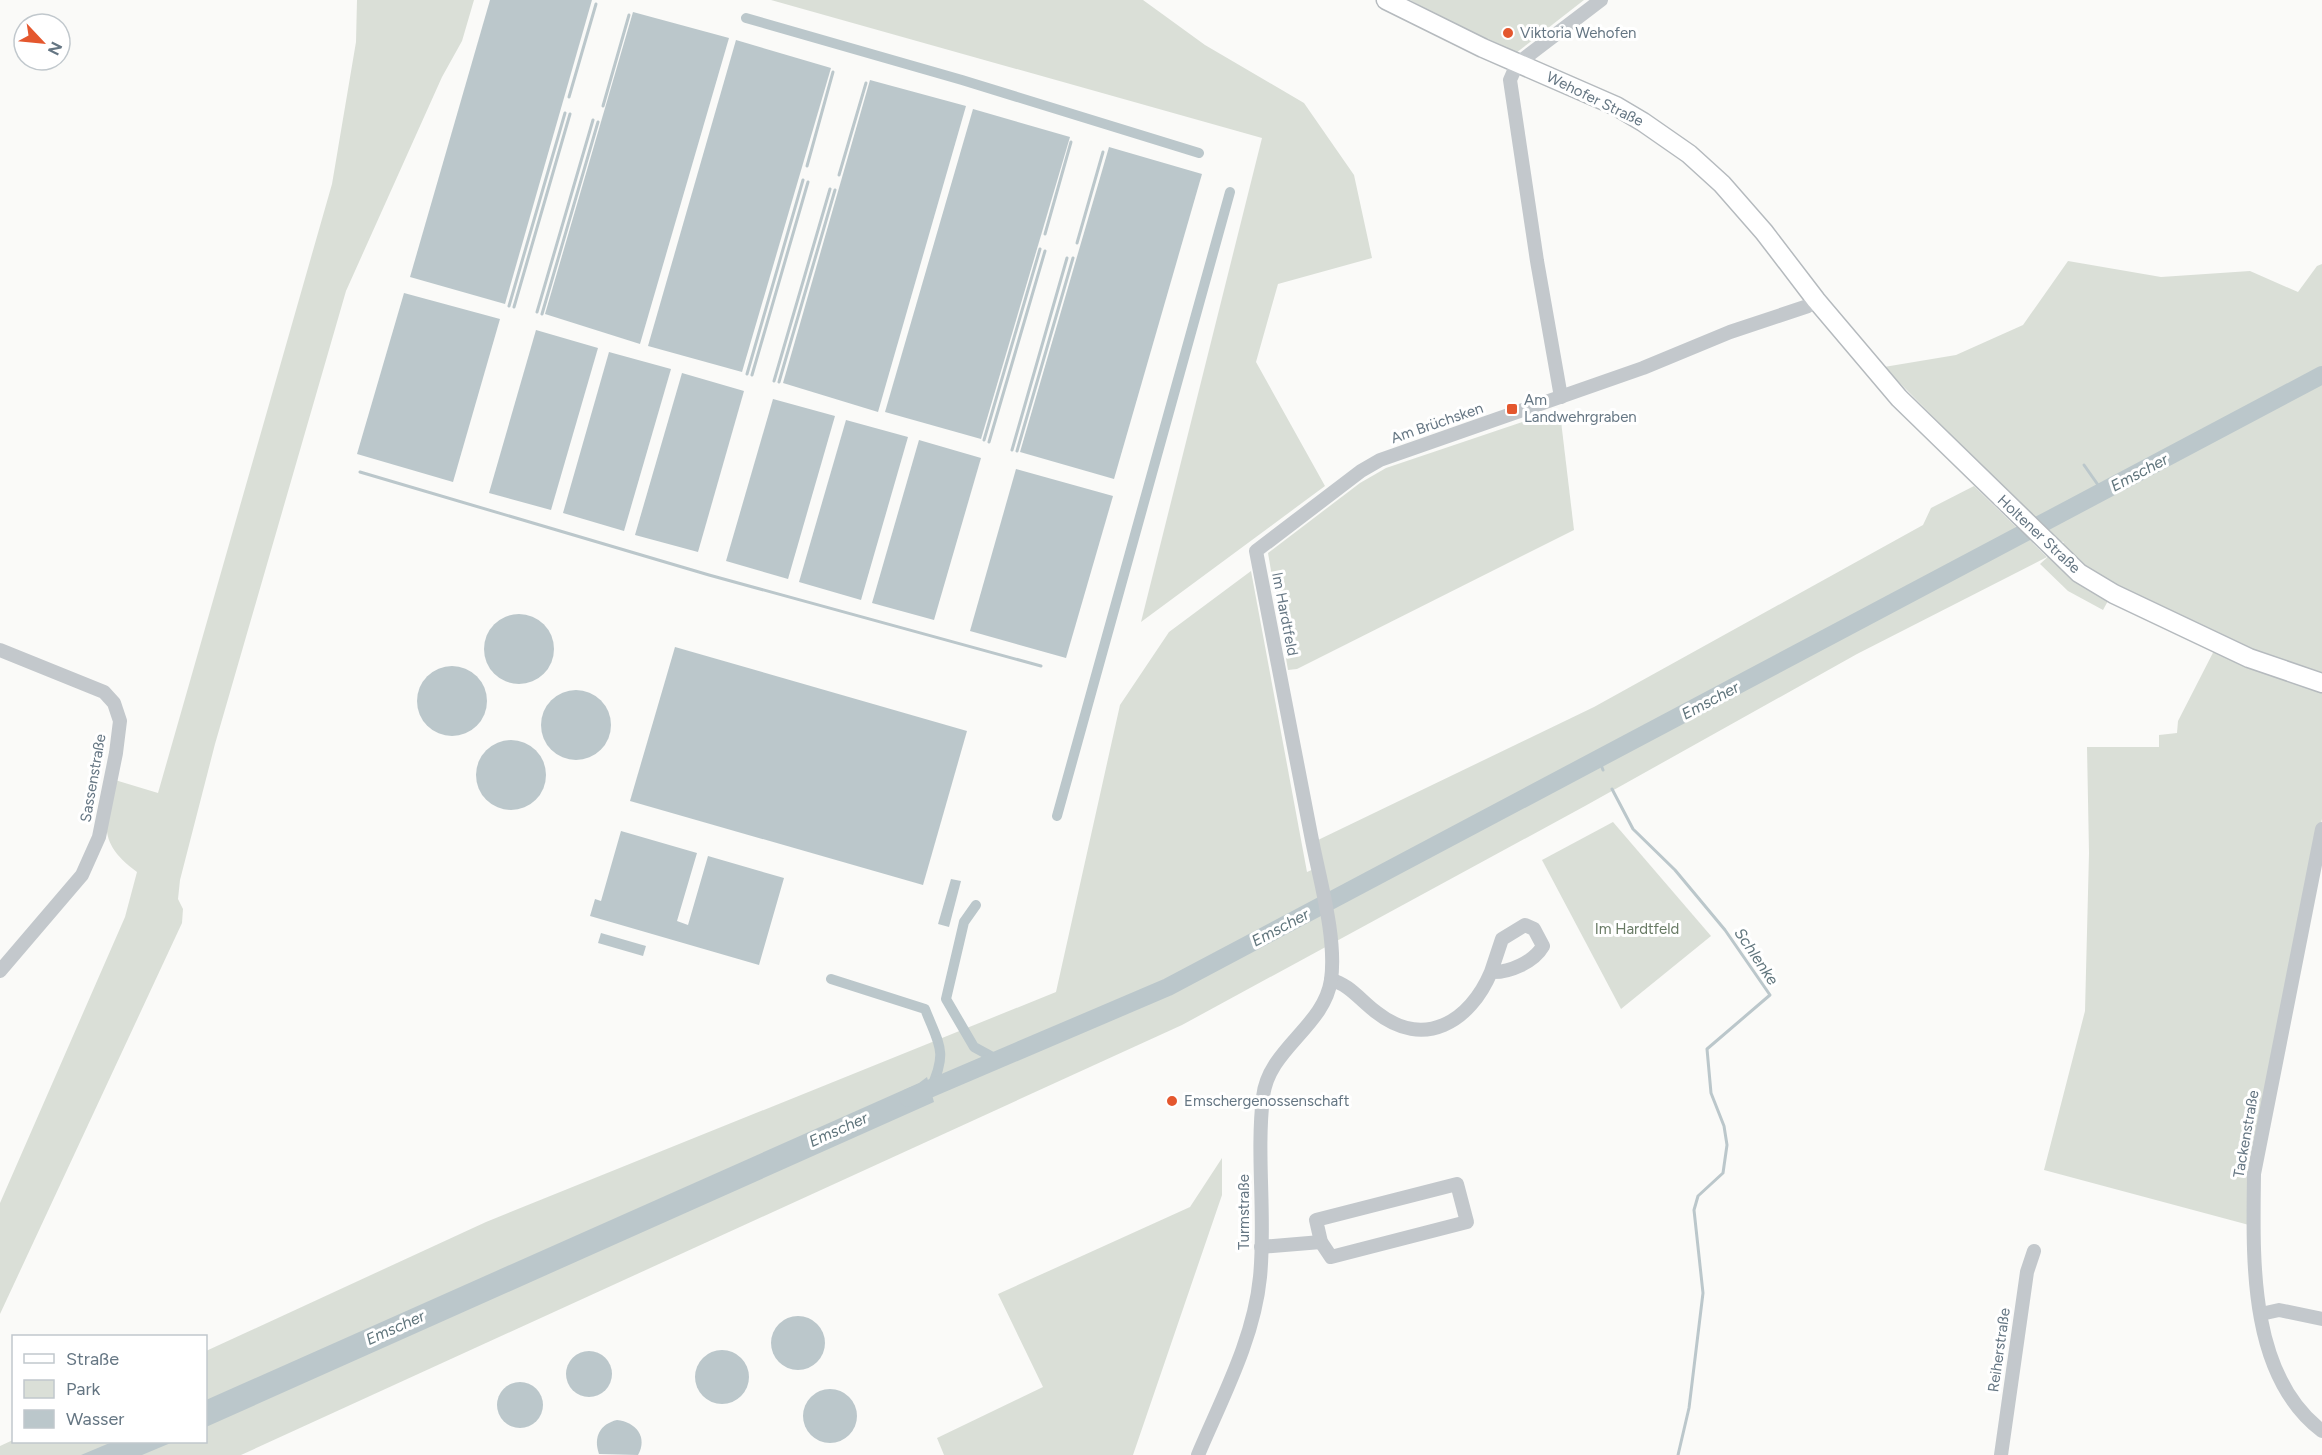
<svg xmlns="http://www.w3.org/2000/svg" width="2322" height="1455" viewBox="0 0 2322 1455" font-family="Figtree,sans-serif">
<rect width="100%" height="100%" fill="#fafaf8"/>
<g fill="#dadfd7">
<path d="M 357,0 L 474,0 L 462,41 L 442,77 L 346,291 L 215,744 L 180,880 L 178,899 L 183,909 L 182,923 L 0,1314 L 0,1203 L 125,917 L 137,872 C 96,842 105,823 115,780 L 158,793 L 332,184 L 356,42 Z"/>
<path d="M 771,0 L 1143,0 L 1205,45 L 1304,103 L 1354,175 L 1372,258 L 1278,284 L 1256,362 L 1325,486 L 1141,622 L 1262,138 Z"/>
<path d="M 1410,0 L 1584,0 L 1516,53 L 1434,14 Z"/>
<path d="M 2068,261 L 2161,277 L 2250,271 L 2298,292 L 2317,266 L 2322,264 L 2322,819 L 2251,1173 L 2249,1225 L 2044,1170 L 2085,1011 L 2089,853 L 2087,747 L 2159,747 L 2159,735 L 2177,733 L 2178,721 L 2220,639 L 2115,588 L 2103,610 L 2068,591 L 2040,564 L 2064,542 L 2056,541 L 1884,367 L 1956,355 L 2023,325 Z"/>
<path d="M 1555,411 L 1561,421 L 1574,530 L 1297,669 L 1288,670 L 1268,553 L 1360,483 L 1386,468 Z"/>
<path d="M 1974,486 L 2047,557 L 1857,654 L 1585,806 L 1182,1025 L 241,1455 L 0,1455 L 0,1446 L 13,1440 L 206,1442 L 206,1351 L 486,1222 L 1056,992 L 1120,705 L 1169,632 L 1251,571 L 1307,872 L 1323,865 L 1318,840 L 1594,707 L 1923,525 L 1931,508 Z"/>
<path d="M 1613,822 L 1711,936 L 1621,1009 L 1542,860 Z"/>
<path d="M 1222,1158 L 1222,1195 L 1133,1455 L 944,1455 L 937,1438 L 1043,1387 L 998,1294 L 1190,1207 Z"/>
</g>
<g fill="#bbc7cb">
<path d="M 490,0 L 592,0 L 505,304 L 410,277 Z"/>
<path d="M 633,12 L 729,38 L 640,344 L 545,314 Z"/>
<path d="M 736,40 L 831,68 L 742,372 L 648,346 Z"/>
<path d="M 870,80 L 966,106 L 878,412 L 783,383 Z"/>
<path d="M 973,109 L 1070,137 L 981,439 L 885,412 Z"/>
<path d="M 1109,147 L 1202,174 L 1114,479 L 1020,452 Z"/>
<path d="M 404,293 L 500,319 L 453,482 L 357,454 Z"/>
<path d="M 536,330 L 598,348 L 551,510 L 489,493 Z"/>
<path d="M 609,352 L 671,369 L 624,531 L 563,513 Z"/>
<path d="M 682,373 L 744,391 L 698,552 L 635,535 Z"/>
<path d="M 773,399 L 835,416 L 788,579 L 726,561 Z"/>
<path d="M 846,420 L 908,437 L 861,600 L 799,582 Z"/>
<path d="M 919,440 L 981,458 L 934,620 L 872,603 Z"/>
<path d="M 1016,469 L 1113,496 L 1066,658 L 970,631 Z"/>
<circle cx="519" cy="649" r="35"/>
<path d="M 675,647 L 967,731 L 923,885 L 630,801 Z"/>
<circle cx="452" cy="701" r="35"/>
<circle cx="576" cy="725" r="35"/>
<circle cx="511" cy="775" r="35"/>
<path d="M 621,831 L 697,853 L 677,921 L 688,925 L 708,856 L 784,878 L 759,965 L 590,916 L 595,899 L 601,901 Z"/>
<path d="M 951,879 L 961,881 L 949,927 L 938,924 Z"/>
<path d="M 601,933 L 646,946 L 643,956 L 598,943 Z"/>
<path d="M 927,1077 L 934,1102 L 206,1427 L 206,1400 L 919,1083 Z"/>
<circle cx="798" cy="1343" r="27"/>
<circle cx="722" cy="1377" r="27"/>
<circle cx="589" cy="1374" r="23"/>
<circle cx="520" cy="1405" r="23"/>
<circle cx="830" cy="1416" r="27"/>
<path d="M 617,1420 C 636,1422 648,1437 638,1455 L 599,1454 C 593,1437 600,1424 617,1420 Z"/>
<path d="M 112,1442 L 173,1442 L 142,1455 L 81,1455 Z"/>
</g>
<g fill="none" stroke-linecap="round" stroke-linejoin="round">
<g stroke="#bbc7cb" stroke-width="3">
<path d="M 569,97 L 596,4"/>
<path d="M 603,106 L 629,15"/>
<path d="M 807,166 L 833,72"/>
<path d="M 839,175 L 866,83"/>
<path d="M 1045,234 L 1071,142"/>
<path d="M 1077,243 L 1103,152"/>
<path d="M 509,306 L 565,113"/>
<path d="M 514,307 L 570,114"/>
<path d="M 537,312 L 593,120"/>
<path d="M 542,314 L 598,122"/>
<path d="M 747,374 L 803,180"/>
<path d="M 752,375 L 808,182"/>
<path d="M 774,381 L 830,189"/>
<path d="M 779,382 L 835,190"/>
<path d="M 984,440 L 1040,249"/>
<path d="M 989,442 L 1045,251"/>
<path d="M 1012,450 L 1067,258"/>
<path d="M 1017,451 L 1073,258"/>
<path d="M 2084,465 L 2103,492"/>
<path d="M 360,472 L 709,575 L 1041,666"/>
<path d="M 1599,760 L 1603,770"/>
<path d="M 1612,789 L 1633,829 L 1675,870 L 1725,930 L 1770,995 L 1707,1049 L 1711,1093 L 1724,1126 L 1727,1145 L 1723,1173 L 1698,1196 L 1694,1210 L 1703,1293 L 1689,1408 L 1678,1455"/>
</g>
<g stroke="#bbc7cb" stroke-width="10">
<path d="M 746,18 L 962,80 L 1199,153"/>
<path d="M 1057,816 L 1230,192"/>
<path d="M 976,905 L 964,922 L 946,999 L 974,1047 L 996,1059"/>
<path d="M 831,979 L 925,1009 C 939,1045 948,1051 931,1088"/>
</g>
<path stroke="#bbc7cb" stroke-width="18" d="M 908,1098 L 1168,987 L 2322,375"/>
<defs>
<path id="major" d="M 1386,0 L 1483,48 L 1616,106 L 1643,122 L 1689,154 L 1722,184 L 1764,232 L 1816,300 L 1899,398 L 2079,573 L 2114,594 L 2249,658 L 2322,683"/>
</defs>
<use href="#major" stroke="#b5babe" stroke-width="21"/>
<g stroke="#c3c8cc" stroke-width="14">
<path d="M 1561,397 L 1537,261 L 1510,80 L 1517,64 L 1601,0"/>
<path d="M 0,650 L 104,692 L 114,703 L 120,721 L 116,753 L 99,837 L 82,875 L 0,971"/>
<path d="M 2322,829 L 2254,1174 C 2253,1258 2248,1375 2322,1431"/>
<path d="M 1331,980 C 1349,984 1361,1001 1376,1012 C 1424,1050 1470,1022 1491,972 C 1509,973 1534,962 1543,946 L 1534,929 L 1525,925 L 1502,939 L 1491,972"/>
<path d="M 1457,1184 L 1467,1222 L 1331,1257 L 1321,1242 L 1316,1220 Z"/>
<path d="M 1261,1247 L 1321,1242"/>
<path d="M 2261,1314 L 2279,1310 L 2322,1319"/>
<path d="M 1198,1455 C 1222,1398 1254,1339 1260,1277 C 1266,1217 1256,1156 1263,1097 C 1268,1049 1324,1027 1331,980 C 1337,937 1319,878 1311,835 C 1293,741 1275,646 1256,551 L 1361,471 L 1380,460 L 1643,368 L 1730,332 L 1808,306 L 1816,300"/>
<path d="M 2001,1455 L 2027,1272 L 2034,1251"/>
</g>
<use href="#major" stroke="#fff" stroke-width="18"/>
</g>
<g fill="#e4572e" stroke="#fff" stroke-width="2">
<circle cx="1508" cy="33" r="6"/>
<rect x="1506" y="403" width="12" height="12" rx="3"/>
<circle cx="1172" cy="1101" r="6"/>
</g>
<g text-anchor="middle" stroke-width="6" stroke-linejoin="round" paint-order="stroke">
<g font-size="15" fill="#657683" stroke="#fff" text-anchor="start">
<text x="1520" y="38">Viktoria Wehofen</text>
<text x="1524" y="405">Am<tspan x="1524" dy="17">Landwehrgraben</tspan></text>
<text x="1184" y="1106">Emschergenossenschaft</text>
</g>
<g font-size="15" fill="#657683" stroke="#fff">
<text transform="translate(1595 99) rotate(26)" y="5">Wehofer Straße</text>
<text transform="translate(1437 423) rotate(-19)" y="5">Am Brüchsken</text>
<text transform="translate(2039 534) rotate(43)" y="5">Holtener Straße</text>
<text transform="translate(1285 614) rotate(79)" y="5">Im Hardtfeld</text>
<text transform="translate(93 778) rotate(-80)" y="5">Sassenstraße</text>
<text transform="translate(2246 1134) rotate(-80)" y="5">Tackenstraße</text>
<text transform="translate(1244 1212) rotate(-90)" y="5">Turmstraße</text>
<text transform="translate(1999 1350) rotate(-82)" y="5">Reiherstraße</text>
</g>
<g font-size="15" fill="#687a64" stroke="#fff">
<text x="1637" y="934">Im Hardtfeld</text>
</g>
<g font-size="16" font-style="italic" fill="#60757c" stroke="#fff">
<text transform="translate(2139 472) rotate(-28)" y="6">Emscher</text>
<text transform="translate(1710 700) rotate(-28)" y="6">Emscher</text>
<text transform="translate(1280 927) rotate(-28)" y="6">Emscher</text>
<text transform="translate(1757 956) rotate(56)" y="6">Schlenke</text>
<text transform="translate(838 1129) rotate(-24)" y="6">Emscher</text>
<text transform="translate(395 1327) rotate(-24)" y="6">Emscher</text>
</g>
</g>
<rect x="12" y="1335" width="195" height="108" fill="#ffffff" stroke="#c1c8cd" stroke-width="1.5"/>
<rect x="24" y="1354" width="30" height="9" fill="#ffffff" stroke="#c1c8cd" stroke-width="1.5"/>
<text x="66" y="1365" font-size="18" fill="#657683">Straße</text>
<rect x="24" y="1380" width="30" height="18" fill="#dadfd7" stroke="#c1c8cd" stroke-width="1.5"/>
<text x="66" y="1395" font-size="18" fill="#657683">Park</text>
<rect x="24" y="1410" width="30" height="18" fill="#bbc7cb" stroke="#c1c8cd" stroke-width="1.5"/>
<text x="66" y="1425" font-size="18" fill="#657683">Wasser</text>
<g transform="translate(42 42) rotate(116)"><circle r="28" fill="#ffffff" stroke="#c1c8cd" stroke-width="1.5"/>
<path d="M0-4.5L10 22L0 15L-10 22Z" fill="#e4572e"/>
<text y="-9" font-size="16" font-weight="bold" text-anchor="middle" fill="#657683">N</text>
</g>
</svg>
